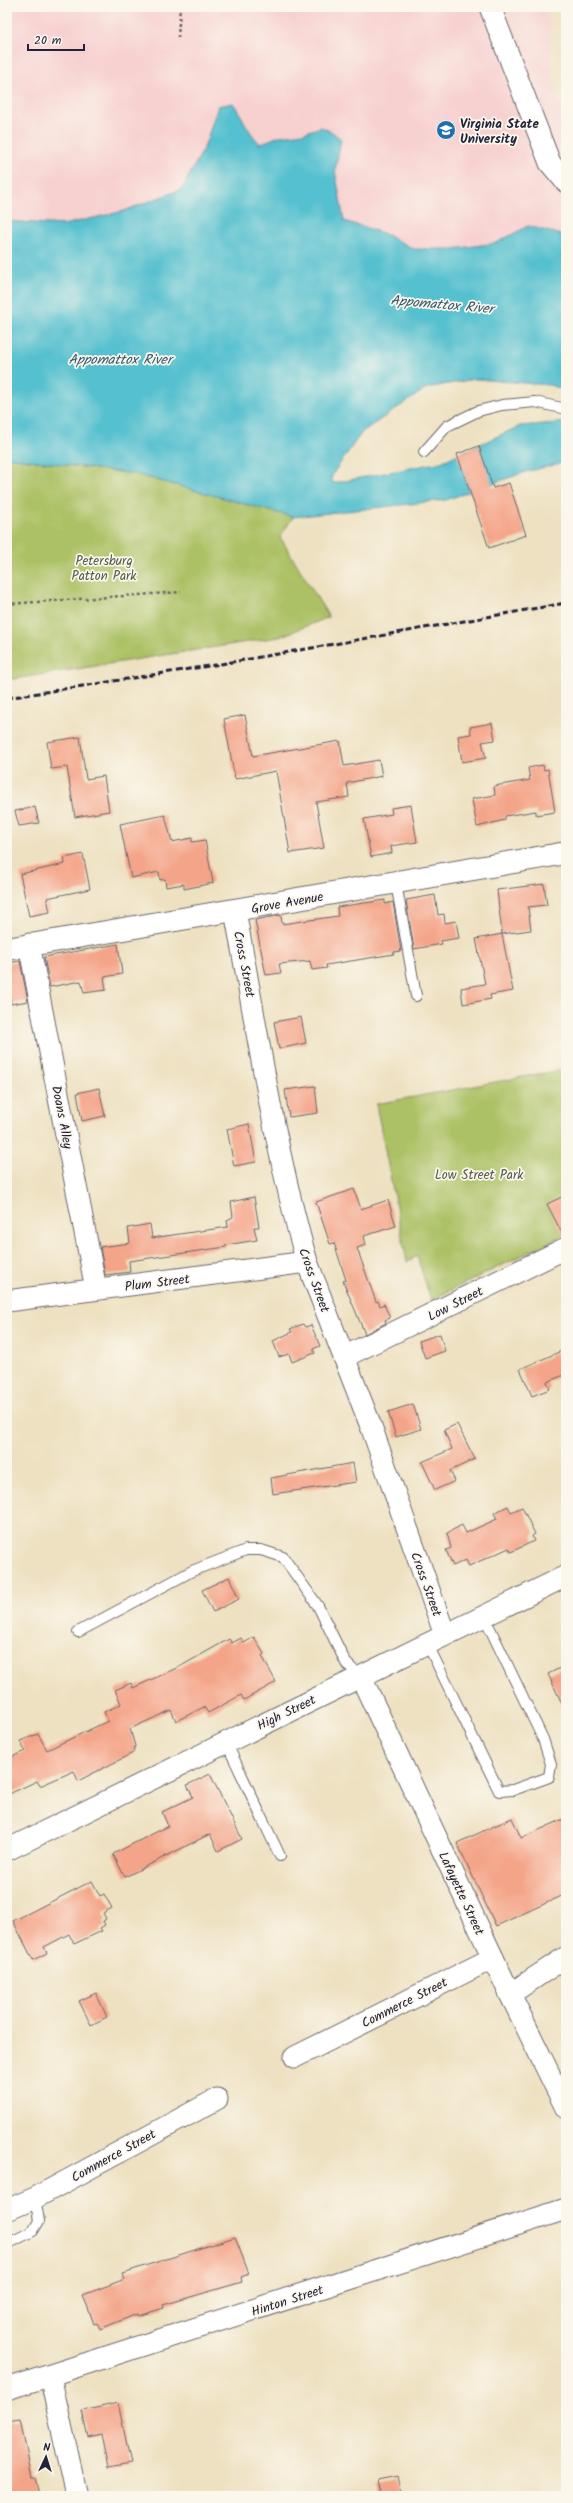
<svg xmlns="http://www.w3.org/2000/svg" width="573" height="2503" viewBox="0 0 573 2503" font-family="Kalam,sans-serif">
<rect width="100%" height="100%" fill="#fbf7ec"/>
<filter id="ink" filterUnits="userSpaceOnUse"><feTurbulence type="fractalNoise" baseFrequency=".025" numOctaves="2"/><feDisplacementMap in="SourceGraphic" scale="8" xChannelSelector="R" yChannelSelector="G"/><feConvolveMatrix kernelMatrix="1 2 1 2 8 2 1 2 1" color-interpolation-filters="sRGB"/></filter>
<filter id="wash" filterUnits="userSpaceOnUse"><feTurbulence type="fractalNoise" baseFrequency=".012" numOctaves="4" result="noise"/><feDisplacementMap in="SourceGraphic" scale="16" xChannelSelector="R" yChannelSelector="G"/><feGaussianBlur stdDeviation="0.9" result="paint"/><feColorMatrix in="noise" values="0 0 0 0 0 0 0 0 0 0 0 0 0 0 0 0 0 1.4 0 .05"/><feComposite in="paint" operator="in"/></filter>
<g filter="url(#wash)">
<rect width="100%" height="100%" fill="#eee1c1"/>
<path fill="#f7d0d0" d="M 7,7 L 545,7 L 549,20 L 553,78 L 566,125 L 566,236 L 528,226 L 496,243 L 453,249 L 414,249 L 383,233 L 344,221 L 335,169 L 341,139 L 321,128 L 303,133 L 279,136 L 260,144 L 250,134 L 246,121 L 218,106 L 204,148 L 182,189 L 124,211 L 63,225 L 7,221 Z"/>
<g fill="#acc165" stroke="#677250">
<path d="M 7,457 L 135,474 L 293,517 L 280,537 L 329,617 L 279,637 L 7,680 Z"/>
<path d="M 566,1069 L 566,1234 L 431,1300 L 417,1256 L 407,1262 L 376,1104 Z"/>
</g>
<path fill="#54c0cf" stroke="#3b7185" d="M 233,103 C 243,117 248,132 260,144 L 279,136 L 303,133 L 321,127 L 332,132 L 341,139 L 335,170 L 344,221 L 383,233 L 414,249 L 453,249 L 496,243 L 528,226 L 566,236 L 566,390 L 549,385 L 475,379 L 427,388 L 362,432 L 332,475 L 332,482 L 334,483 L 441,462 L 520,426 L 566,422 L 566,462 L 525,472 L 446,500 L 293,517 L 135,474 L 7,457 L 7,221 L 63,225 L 124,211 L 182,189 L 204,148 L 218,106 Z"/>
<g id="blocks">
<g fill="#f4a589">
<path d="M 479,446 L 493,488 L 509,483 L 526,535 L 489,548 L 457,454 Z"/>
<path d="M 245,715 L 253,756 L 340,741 L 344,766 L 379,760 L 382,776 L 347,783 L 349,797 L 316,802 L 324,848 L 290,853 L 276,771 L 235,779 L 224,719 Z"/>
<path d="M 492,723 L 495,740 L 482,742 L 486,758 L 462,762 L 458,736 L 471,734 L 470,727 Z"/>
<path d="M 80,737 L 86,779 L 104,776 L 109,811 L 75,817 L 67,767 L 51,769 L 47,742 Z"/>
<path d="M 543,765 L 544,770 L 548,769 L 555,812 L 536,815 L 536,811 L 505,816 L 505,820 L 477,827 L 472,799 L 495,795 L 494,786 L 530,780 L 528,768 Z"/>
<path d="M 411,805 L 417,842 L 391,846 L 392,853 L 371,857 L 364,819 L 392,814 L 391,808 Z"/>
<path d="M 35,807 L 39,823 L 19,826 L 15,811 Z"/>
<path d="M 165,815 L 172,842 L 192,838 L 192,842 L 205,840 L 213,883 L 184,889 L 184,884 L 166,887 L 165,879 L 160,880 L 159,872 L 131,878 L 120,824 Z"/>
<path d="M 83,854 L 90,889 L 47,898 L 50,912 L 29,916 L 20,874 L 65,864 L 64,858 Z"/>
<path d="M 544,884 L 547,905 L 528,907 L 531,930 L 502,934 L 497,890 Z"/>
<path d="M 435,895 L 438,915 L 444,914 L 445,923 L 456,921 L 459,938 L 441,941 L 442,944 L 414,949 L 406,900 Z"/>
<path d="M 385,900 L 385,904 L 393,902 L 401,951 L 394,952 L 394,954 L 326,965 L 327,968 L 312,970 L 310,961 L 279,964 L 281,973 L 266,975 L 255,920 L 281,915 L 282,924 L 338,916 L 337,907 Z"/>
<path d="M 502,934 L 513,991 L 490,995 L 491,999 L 463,1004 L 461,988 L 485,984 L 476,939 Z"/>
<path d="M 118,944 L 122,974 L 104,977 L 106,990 L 84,993 L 81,981 L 50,987 L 44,957 Z"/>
<path d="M 20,961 L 28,1001 L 11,1004 L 7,980 L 7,963 Z"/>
<path d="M 301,1017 L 306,1043 L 279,1049 L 274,1022 Z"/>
<path d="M 315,1086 L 318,1113 L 289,1117 L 285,1090 Z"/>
<path d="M 99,1088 L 105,1116 L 82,1121 L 77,1093 Z"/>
<path d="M 249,1124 L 256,1162 L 234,1166 L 227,1129 Z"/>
<path d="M 354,1189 L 361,1209 L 388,1200 L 396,1226 L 364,1236 L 366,1245 L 357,1248 L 376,1302 L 378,1301 L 380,1306 L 384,1304 L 390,1318 L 385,1320 L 386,1323 L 365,1334 L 343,1281 L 346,1280 L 334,1243 L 330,1244 L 316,1202 Z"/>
<path d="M 566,1195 L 566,1236 L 564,1237 L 547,1204 Z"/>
<path d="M 254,1197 L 259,1227 L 254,1227 L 257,1240 L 226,1245 L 226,1247 L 129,1261 L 130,1272 L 105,1275 L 100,1247 L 130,1243 L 128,1228 L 150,1224 L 152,1238 L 228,1227 L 227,1220 L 233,1217 L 231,1202 Z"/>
<path d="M 303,1324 L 305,1327 L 311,1325 L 320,1346 L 313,1349 L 315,1353 L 292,1362 L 289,1354 L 279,1357 L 273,1341 L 292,1332 L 290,1329 Z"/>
<path d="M 440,1334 L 445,1351 L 425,1358 L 419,1341 Z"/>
<path d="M 566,1349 L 566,1374 L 547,1382 L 550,1389 L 532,1396 L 520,1369 Z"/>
<path d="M 413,1404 L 421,1429 L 396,1437 L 388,1412 Z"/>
<path d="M 457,1424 L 475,1459 L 450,1471 L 455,1481 L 435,1490 L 422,1462 L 452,1449 L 444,1430 Z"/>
<path d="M 353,1463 L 356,1482 L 273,1494 L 271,1478 Z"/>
<path d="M 508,1506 L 511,1512 L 522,1507 L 535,1534 L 532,1536 L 534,1541 L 511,1552 L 509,1548 L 469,1566 L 466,1560 L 453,1566 L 446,1550 L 451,1548 L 447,1533 L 462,1525 L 466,1533 L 497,1519 L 494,1513 Z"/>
<path d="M 229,1577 L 239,1599 L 213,1612 L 202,1590 Z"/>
<path d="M 254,1637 L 264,1654 L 262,1656 L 276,1682 L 244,1700 L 241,1695 L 208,1713 L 204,1707 L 176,1721 L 171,1710 L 130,1729 L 135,1746 L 133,1753 L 78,1781 L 74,1771 L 40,1786 L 37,1781 L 7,1795 L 7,1759 L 25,1751 L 20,1741 L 38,1734 L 47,1750 L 108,1721 L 104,1712 L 121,1704 L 115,1690 L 131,1683 L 133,1688 L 181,1666 L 229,1639 L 232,1643 L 241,1638 L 244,1643 Z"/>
<path d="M 566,1665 L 566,1712 L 548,1674 Z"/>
<path d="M 210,1774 L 242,1839 L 218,1851 L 210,1834 L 125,1877 L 113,1854 L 168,1826 L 162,1812 L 193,1797 L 187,1785 Z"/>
<path d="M 512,1818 L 521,1838 L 566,1818 L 566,1894 L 496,1926 L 457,1843 Z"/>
<path d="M 92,1881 L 100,1896 L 104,1894 L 112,1908 L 103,1913 L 106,1919 L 103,1921 L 105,1925 L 100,1928 L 102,1931 L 74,1944 L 69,1934 L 44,1947 L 47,1953 L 33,1960 L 13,1921 Z"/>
<path d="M 96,1993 L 107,2017 L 91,2025 L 79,2001 Z"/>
<path d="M 235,2237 L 249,2274 L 241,2277 L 242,2282 L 163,2305 L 164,2308 L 138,2316 L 137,2314 L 100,2329 L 97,2323 L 94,2324 L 83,2295 L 125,2279 L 123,2273 Z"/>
<path d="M 118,2403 L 131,2464 L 108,2468 L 101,2434 L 88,2437 L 82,2411 Z"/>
<path d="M 20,2420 L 32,2477 L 35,2477 L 39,2496 L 7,2496 L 7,2422 Z"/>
<path d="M 398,2476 L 402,2496 L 380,2496 L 377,2480 Z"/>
</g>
</g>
</g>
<g filter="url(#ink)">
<use href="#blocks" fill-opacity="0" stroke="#69656a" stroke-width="1"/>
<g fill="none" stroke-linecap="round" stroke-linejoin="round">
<defs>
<g id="lane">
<path d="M 424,452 L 447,426 L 478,411 L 502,405 L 535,402 L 566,409"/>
<path d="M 396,883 L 416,996"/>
<path d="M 78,1632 L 192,1571 L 246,1550 L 261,1550 L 283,1557 L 318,1606 L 346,1663 L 361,1677"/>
<path d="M 427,1643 L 499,1791 L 513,1790 L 549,1777 L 551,1764 L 543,1739 L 484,1616"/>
<path d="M 226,1742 L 280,1856"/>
<path d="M 7,2244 L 33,2231 L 39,2221 L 35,2198"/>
</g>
<g id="street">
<path d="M 490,7 L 550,163 L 566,182"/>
<path d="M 235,911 C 257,1028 274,1148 307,1262 L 372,1429 L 445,1635"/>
<path d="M 29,944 L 96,1289"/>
<path d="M 7,1301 L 307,1262"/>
<path d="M 344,1357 L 566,1248"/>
<path d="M 361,1677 L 510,1994 L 566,2108"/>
<path d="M 7,1850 L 566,1576"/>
<path d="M 510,1994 L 566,1957"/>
<path d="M 295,2057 L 493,1958"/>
<path d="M 7,2210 L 35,2198 L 217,2099"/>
<path d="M 50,2376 L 77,2496"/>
<path d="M 7,2389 L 566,2209"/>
</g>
<path id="secondary" d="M 7,949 L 566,853"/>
</defs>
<use href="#lane" stroke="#69656a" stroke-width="12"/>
<use href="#street" stroke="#69656a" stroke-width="23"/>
<use href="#secondary" stroke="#69656a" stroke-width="24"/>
<g stroke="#69656a" stroke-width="2.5" stroke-dasharray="3 3" stroke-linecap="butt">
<path d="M 178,38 L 180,7"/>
<path d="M 7,604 L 181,592"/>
</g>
<use href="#lane" stroke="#fff" stroke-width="10"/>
<use href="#street" stroke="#fff" stroke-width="21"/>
<use href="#secondary" stroke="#fff" stroke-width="22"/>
<path stroke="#22223b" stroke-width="3" stroke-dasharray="6 3" stroke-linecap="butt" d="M 7,698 L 221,664 L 566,603"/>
</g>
</g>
<defs>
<symbol id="university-disc" viewBox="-11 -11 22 22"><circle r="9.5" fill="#1f6fb2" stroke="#fbf7ec"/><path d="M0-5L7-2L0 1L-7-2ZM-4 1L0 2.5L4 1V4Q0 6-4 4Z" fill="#fff"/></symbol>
</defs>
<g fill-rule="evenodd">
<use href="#university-disc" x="435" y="119" width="22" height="22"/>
</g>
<g text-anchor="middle" stroke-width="3.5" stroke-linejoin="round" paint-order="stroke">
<g font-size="13" font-weight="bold" fill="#22223b" stroke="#fbf7ec" text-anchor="start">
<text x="460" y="128">Virginia State<tspan x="460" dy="15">University</tspan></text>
</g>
<g font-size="13" fill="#525a4a" stroke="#fbf7ec">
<text x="104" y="565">Petersburg<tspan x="104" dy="15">Patton Park</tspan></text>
<text x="479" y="1179">Low Street Park</text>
</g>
<g font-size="13" fill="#22223b" stroke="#fbf7ec">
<text transform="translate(287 902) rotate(-10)" y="5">Grove Avenue</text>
<text transform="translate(245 964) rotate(79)" y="5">Cross Street</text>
<text transform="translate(63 1117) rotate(79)" y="5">Doans Alley</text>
<text transform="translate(315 1280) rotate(70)" y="5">Cross Street</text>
<text transform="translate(157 1282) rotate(-7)" y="5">Plum Street</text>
<text transform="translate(455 1303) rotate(-27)" y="5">Low Street</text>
<text transform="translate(427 1584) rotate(70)" y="5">Cross Street</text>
<text transform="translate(286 1712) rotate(-26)" y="5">High Street</text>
<text transform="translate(462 1893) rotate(65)" y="5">Lafayette Street</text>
<text transform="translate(404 2002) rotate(-27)" y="5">Commerce Street</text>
<text transform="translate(113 2155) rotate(-29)" y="5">Commerce Street</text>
<text transform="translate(287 2300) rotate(-18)" y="5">Hinton Street</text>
</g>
<g font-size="14" font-style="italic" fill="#34596f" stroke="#fbf7ec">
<text transform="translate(442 304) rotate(5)" y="5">Appomattox River</text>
<text x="120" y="364">Appomattox River</text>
</g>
</g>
<rect width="573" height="2503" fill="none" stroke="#fbf7ec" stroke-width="24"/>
<g transform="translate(46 2457) rotate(4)" stroke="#fbf7ec" stroke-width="3" paint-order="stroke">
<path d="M0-3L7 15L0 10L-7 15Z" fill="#22223b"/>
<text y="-6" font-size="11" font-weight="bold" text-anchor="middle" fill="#22223b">N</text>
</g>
<path d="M28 44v6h56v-6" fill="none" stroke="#22223b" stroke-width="2"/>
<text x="34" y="44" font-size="12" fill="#22223b" stroke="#fbf7ec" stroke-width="3" paint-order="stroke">20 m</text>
</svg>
